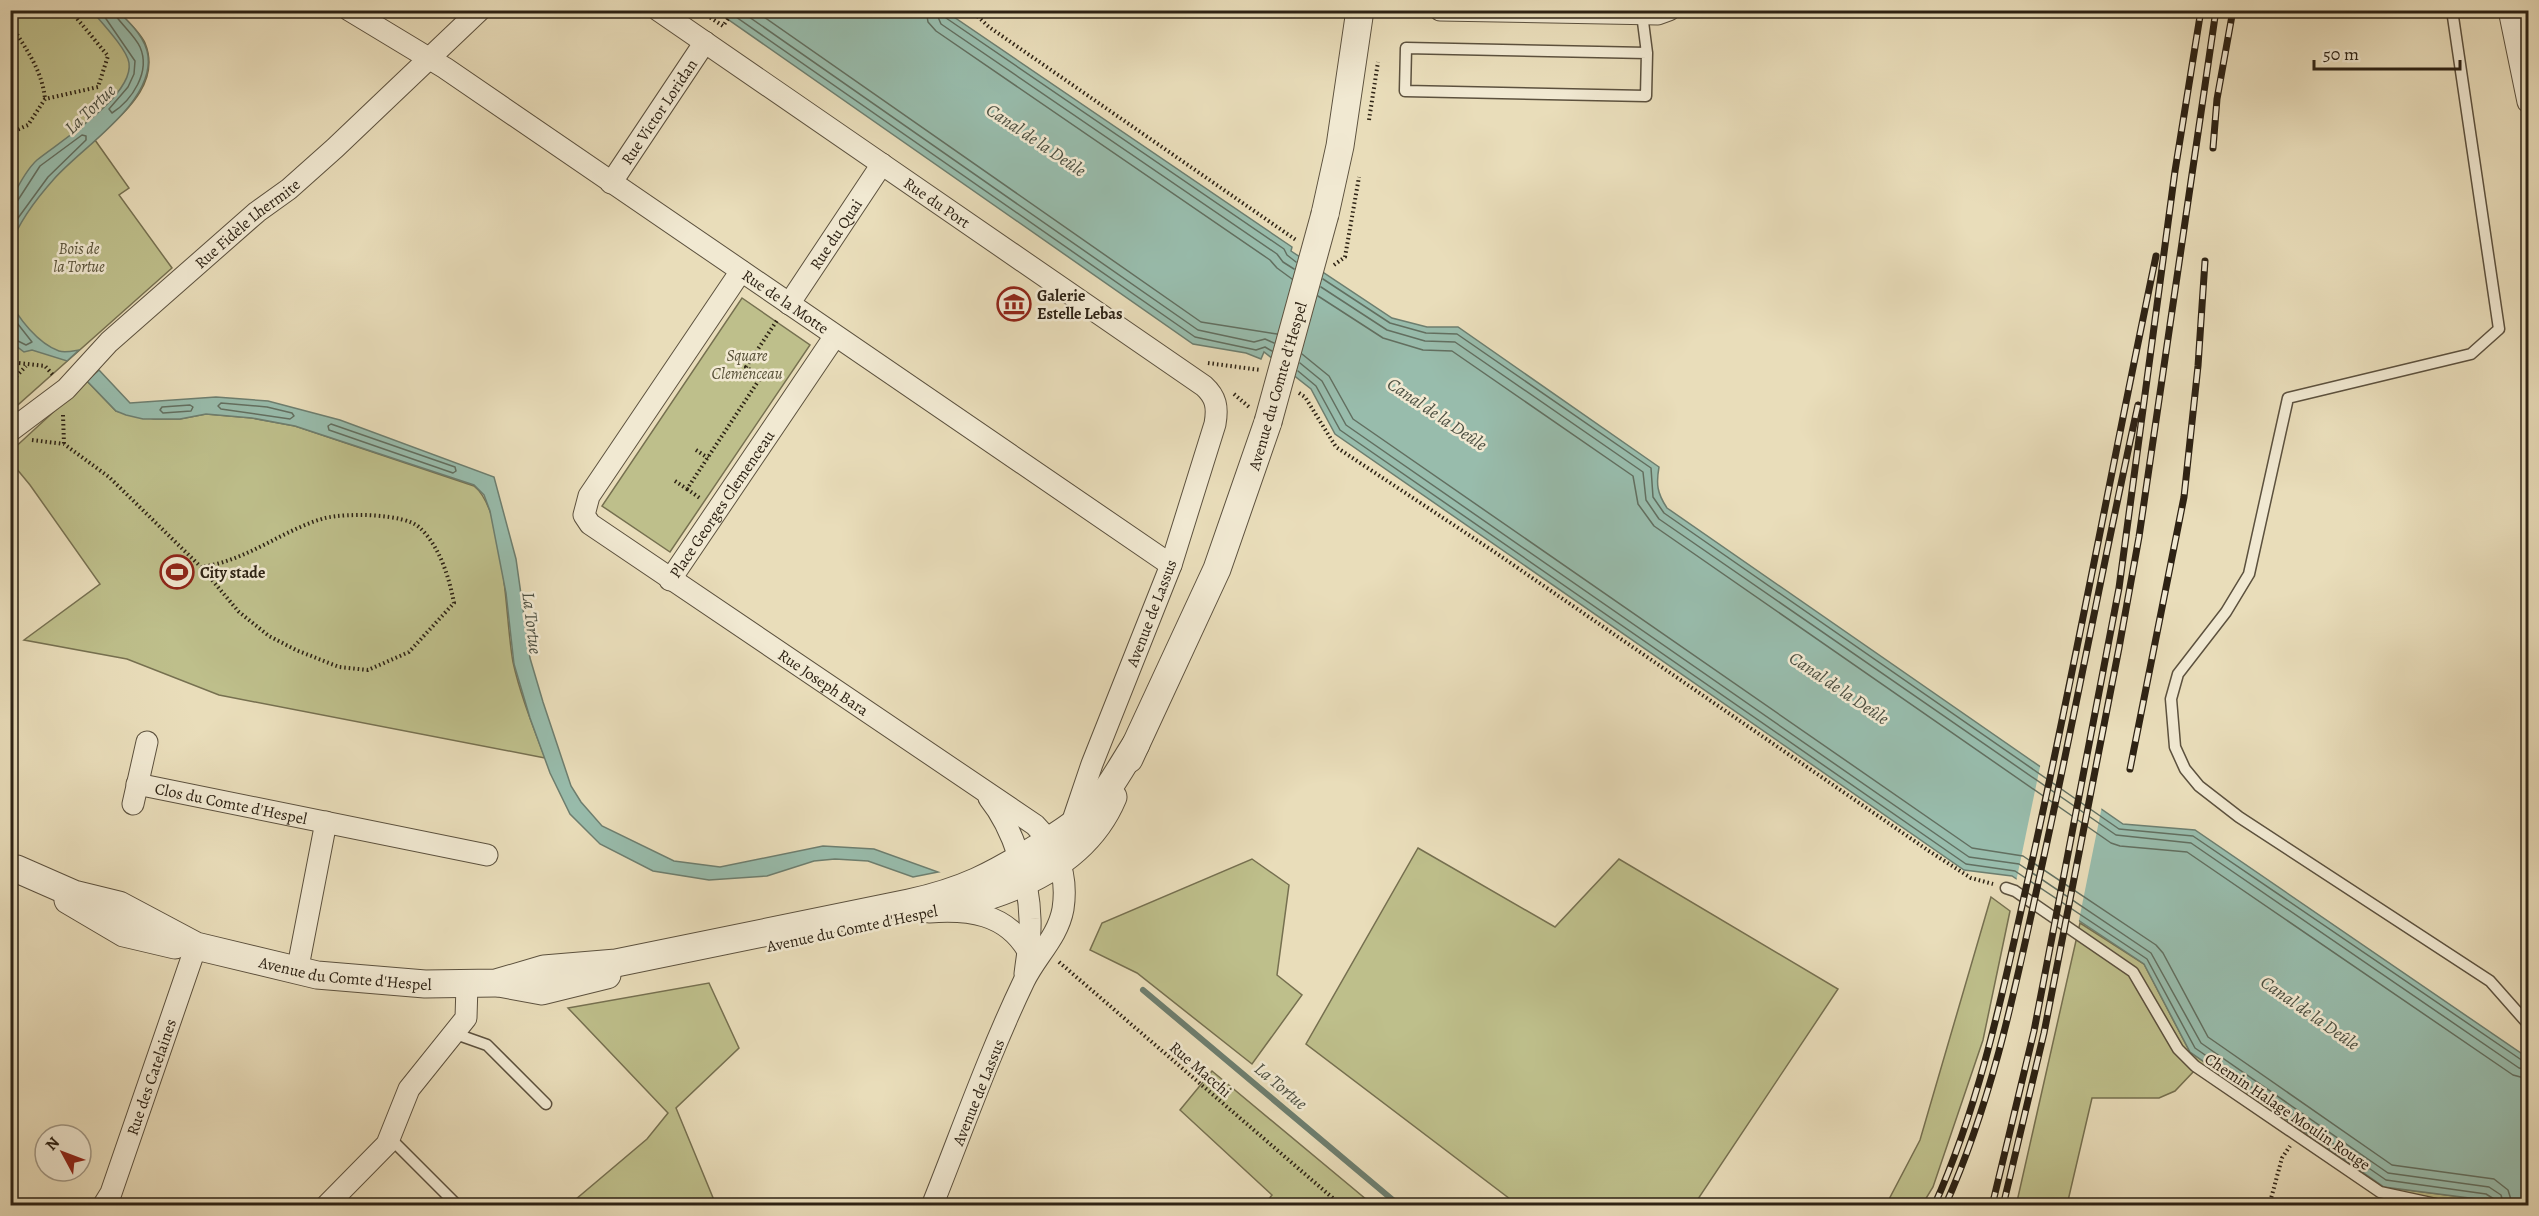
<svg xmlns="http://www.w3.org/2000/svg" width="2539" height="1216" viewBox="0 0 2539 1216" font-family="Alegreya,serif">
<rect width="100%" height="100%" fill="#e9ddba"/>
<filter id="stains"><feTurbulence type="fractalNoise" baseFrequency=".00333" numOctaves="4"/><feColorMatrix values="0 0 0 0 .2 0 0 0 0 .09 0 0 0 0 .02 0 0 0 .5 -.17"/></filter>
<radialGradient id="worn" r=".72"><stop offset=".6" stop-color="#630" stop-opacity="0"/><stop offset="1" stop-color="#630" stop-opacity=".3"/></radialGradient>
<g fill="#bebf8b" stroke="#767050" stroke-width="1.5">
<path d="M 11,11 L 118,11 C 126,20 140,32 145,43 C 162,85 121,115 95,140 L 129,188 L 119,195 L 172,268 L 11,411 Z"/>
<path d="M 742,298 L 810,345 L 670,552 L 602,506 Z"/>
<path d="M 87,381 L 116,411 L 154,419 L 180,419 L 206,414 L 252,418 L 295,426 L 474,486 C 506,511 505,621 513,662 C 520,694 533,726 545,758 L 219,695 L 127,659 L 24,640 L 100,584 L 30,485 L 11,462 L 10,452 Z"/>
<path d="M 1418,848 L 1555,927 L 1619,859 L 1838,989 L 1694,1205 L 1518,1205 L 1306,1044 Z"/>
<path d="M 1252,859 L 1289,885 L 1277,975 L 1302,995 L 1252,1064 L 1137,973 L 1090,950 L 1102,923 Z"/>
<path d="M 1991,897 L 2010,911 L 1983,1040 L 1933,1187 L 1922,1205 L 1886,1205 L 1920,1140 Z"/>
<path d="M 2080,923 L 2144,964 L 2190,1052 L 2384,1187 L 2486,1200 L 2493,1205 L 2390,1205 L 2195,1070 L 2175,1091 L 2159,1098 L 2092,1098 L 2067,1205 L 2016,1206 Z"/>
<path d="M 709,983 L 739,1048 L 676,1108 L 716,1205 L 569,1205 L 647,1139 L 668,1113 L 568,1008 Z"/>
<path d="M 1212,1071 L 1373,1205 L 1264,1205 L 1272,1195 L 1180,1110 Z"/>
</g>
<g fill="#98bcac" stroke="#6d7e6f" stroke-width="1.5">
<path d="M 92,11 L 118,11 C 130,23 146,38 148,56 C 154,103 82,147 54,179 C 37,198 20,220 11,244 C 10,231 7,210 12,198 C 18,186 27,169 37,160 C 59,142 134,96 129,63 C 127,49 101,22 92,11 Z"/>
<path d="M 716,11 L 945,11 L 1292,247 L 1291,251 L 1392,318 L 1427,327 L 1458,327 L 1659,467 C 1656,484 1657,493 1667,508 L 2123,824 L 2195,830 L 2528,1058 L 2528,1205 L 2493,1205 L 2485,1200 L 2384,1187 L 2190,1052 L 2144,964 L 2012,876 L 1964,870 L 1335,434 L 1311,389 L 1264,352 L 1261,359 L 1246,353 L 1193,344 Z"/>
<path d="M 10,299 C 17,318 39,344 59,351 C 65,353 73,351 79,350 L 67,361 L 32,350 L 24,352 L 11,342 Z"/>
<path d="M 99,370 L 130,403 L 216,397 L 268,401 L 340,420 L 494,477 L 516,559 L 530,658 L 543,702 L 571,786 L 581,802 L 602,826 L 674,861 L 720,867 L 823,846 L 874,849 L 938,872 L 913,877 L 868,861 L 835,859 L 814,861 L 767,876 L 709,880 L 653,871 L 600,844 L 570,814 L 550,773 L 530,718 L 514,664 L 506,593 L 490,511 L 484,495 L 474,485 L 295,426 L 252,418 L 206,414 L 180,419 L 143,419 L 126,415 L 116,411 L 87,381 Z"/>
</g>
<path fill="#e9ddba" d="M 2041,762 L 2102,806 L 2078,925 L 2016,882 Z"/>
<g fill="none" stroke-linecap="round" stroke-linejoin="round">
<g stroke="#626f60" stroke-width="1.5">
<path d="M 100,10 L 135,61 L 134,74 L 128,87 L 109,109 L 112,113 C 132,100 151,72 140,47 C 135,36 123,26 116,16 L 114,10"/>
<path d="M 726,10 L 1195,337 L 1256,350 L 1265,347 L 1272,351"/>
<path d="M 739,10 L 1198,330 L 1254,342 L 1265,339 L 1274,343"/>
<path d="M 754,10 L 1201,322 L 1277,334"/>
<path d="M 926,10 L 928,22 L 936,31 L 1270,260 L 1277,268 L 1292,279"/>
<path d="M 935,10 L 941,24 L 1277,254 L 1283,262 L 1294,269"/>
<path d="M 943,10 L 946,18 L 1284,249 L 1287,255 L 1296,262"/>
<path d="M 10,203 L 18,200 L 40,166 L 82,135 L 86,136 L 86,140 L 48,177 L 10,229"/>
<path d="M 1323,279 L 1390,323 L 1426,333 L 1457,334 L 1651,468 L 1653,497 L 1664,513 L 2119,829 L 2193,836 L 2523,1061 L 2528,1063"/>
<path d="M 1321,287 L 1387,330 L 1425,341 L 1455,342 L 1643,472 L 1646,500 L 1659,519 L 2116,835 L 2191,843 L 2519,1068 L 2528,1070"/>
<path d="M 1318,296 L 1383,338 L 1423,350 L 1452,351 L 1633,476 L 1638,504 L 1654,526 L 2111,843 L 2120,846 L 2187,852 L 2513,1075 L 2528,1079"/>
<path d="M 10,314 L 32,342 L 26,345 L 10,337"/>
<path d="M 1302,354 L 1329,376 L 1353,419 L 1972,848 L 2023,856 L 2156,945 L 2163,953 L 2208,1037 L 2392,1165 L 2494,1179 L 2508,1190 L 2513,1206"/>
<path d="M 1300,363 L 1322,381 L 1346,425 L 1969,857 L 2019,864 L 2151,953 L 2201,1043 L 2388,1173 L 2489,1187 L 2501,1195 L 2504,1206"/>
<path d="M 1298,371 L 1316,386 L 1340,430 L 1966,864 L 2015,871 L 2147,959 L 2195,1048 L 2386,1180 L 2486,1194 L 2494,1199 L 2496,1206"/>
<path d="M 221,403 L 267,407 L 292,413 L 294,416 L 290,419 L 221,409 L 218,406 Z"/>
<path d="M 190,405 L 193,407 L 191,411 L 163,413 L 160,410 L 162,407 Z"/>
<path d="M 331,424 L 455,467 L 456,471 L 453,473 L 329,430 L 328,426 Z"/>
</g>
<path stroke="#6d7e6f" stroke-width="6" d="M 1143,990 L 1400,1206"/>
<defs>
<g id="service">
<path d="M 2452,10 L 2499,329 L 2471,354 L 2288,398 L 2249,574 L 2226,612 L 2178,674 L 2171,699 L 2175,747 L 2185,769 L 2199,786 L 2239,817 L 2490,981 L 2528,1024"/>
<path d="M 1642,14 L 1647,53 L 1646,96 L 1405,91 L 1406,48 L 1647,53"/>
<path d="M 2006,888 L 2015,891 L 2133,972 L 2178,1049 L 2195,1066 L 2380,1192 L 2445,1206"/>
<path d="M 456,1034 L 487,1045 L 546,1104"/>
<path d="M 390,1138 L 457,1205"/>
</g>
<g id="minor">
<path id="s1" d="M 349,10 L 445,68 L 1171,565"/>
<path id="s2" d="M 658,10 L 1204,386 C 1216,397 1218,407 1215,424 L 1171,565 L 1092,764 L 1071,826"/>
<path d="M 1440,10 L 1658,14 L 1669,10"/>
<path d="M 2509,10 L 2528,102"/>
<path id="s3" d="M 611,183 L 705,42"/>
<path id="s4" d="M 741,271 L 589,496 L 584,515 L 590,524 L 1035,825 C 1058,848 1068,876 1063,909 C 1058,937 1036,956 1024,981 C 989,1054 962,1131 932,1206"/>
<path id="s5" d="M 789,304 L 882,164"/>
<path id="s6" d="M 10,431 L 66,389 L 109,342 L 257,212 L 289,189 L 335,148 L 480,10"/>
<path id="s7" d="M 670,580 L 835,336"/>
<path id="s8" d="M 137,784 L 487,855"/>
<path d="M 989,798 C 1014,829 1029,880 1030,919 C 1031,938 1027,956 1025,974"/>
<path d="M 133,804 L 147,742"/>
<path d="M 929,912 C 968,909 1006,913 1028,951"/>
<path d="M 297,972 L 326,822"/>
<path id="s9" d="M 103,1206 L 111,1193 L 196,946"/>
<path d="M 326,1206 L 387,1144 L 409,1089 L 466,1018 L 467,985"/>
</g>
<g id="tertiary">
<path d="M 1325,214 L 1340,146 L 1360,10"/>
<path d="M 1129,759 L 1217,569 L 1268,422"/>
<path id="s10" d="M 17,869 L 74,894 L 119,905 L 196,946 L 317,975 L 425,984 L 496,983 L 544,969 L 616,963 L 909,903 C 964,891 992,876 1039,847 C 1056,836 1074,826 1088,812 C 1108,793 1121,767 1136,744"/>
<path d="M 68,900 L 124,933 L 175,945"/>
<path d="M 968,902 C 1028,886 1088,857 1113,797"/>
<path d="M 499,983 L 542,991 L 607,975"/>
</g>
</defs>
<use href="#service" stroke="#5c513e" stroke-width="13"/>
<use href="#minor" stroke="#5c513e" stroke-width="23"/>
<use href="#tertiary" stroke="#5c513e" stroke-width="29"/>
<g stroke="#2d2214" stroke-width="4" stroke-dasharray="1.5 3" stroke-linecap="butt">
<path d="M 699,10 L 723,26 L 734,10"/>
<path d="M 971,10 L 989,27 L 1296,240"/>
<path d="M 10,14 L 14,10"/>
<path d="M 10,23 C 25,48 42,69 45,99"/>
<path d="M 1369,120 L 1378,62"/>
<path d="M 10,133 L 28,125 L 45,99 L 98,87 L 108,56 L 70,10"/>
<path d="M 1334,265 L 1345,257 L 1359,177"/>
<path d="M 10,362 L 45,366 L 53,375"/>
<path d="M 1208,363 L 1260,370"/>
<path d="M 10,383 L 26,366"/>
<path d="M 1299,393 L 1305,397 L 1336,447 L 1496,553 L 1929,851 L 1971,878 L 1993,884"/>
<path d="M 1234,394 L 1249,407"/>
<path d="M 63,415 L 64,444"/>
<path d="M 32,440 L 64,444 L 109,477 L 201,567 L 239,612 L 269,636 L 296,650 L 339,667 L 368,670 L 409,652 L 454,603 C 449,577 440,547 420,528 C 405,513 346,513 325,518 C 282,530 247,561 201,567"/>
<path d="M 696,450 L 708,458"/>
<path d="M 675,481 L 687,489 L 761,377 L 746,367 L 778,319"/>
<path d="M 687,489 L 701,499"/>
<path d="M 1059,962 L 1342,1206"/>
<path d="M 2269,1206 L 2282,1158 L 2290,1146"/>
</g>
<use href="#service" stroke="#f1e9d2" stroke-width="10"/>
<use href="#minor" stroke="#f1e9d2" stroke-width="21"/>
<use href="#tertiary" stroke="#f1e9d2" stroke-width="27"/>
<defs>
<g id="rail">
<path d="M 2213,148 L 2217,99 L 2233,10"/>
<path d="M 2130,769 L 2184,497 L 2198,366 L 2205,261"/>
<path d="M 1934,1206 C 1984,1095 2006,975 2033,857 C 2077,657 2114,456 2156,256"/>
<path d="M 1945,1206 C 1992,1102 2015,990 2039,879 C 2074,721 2103,563 2138,405"/>
<path d="M 1992,1206 L 2034,1031 L 2119,588 L 2175,171 L 2201,10"/>
<path d="M 2003,1206 L 2044,1033 L 2119,648 L 2139,537 L 2216,10"/>
</g>
</defs>
<use href="#rail" stroke="#2d2214" stroke-width="7"/>
<use href="#rail" stroke="#f1e9d2" stroke-width="4.5" stroke-dasharray="14" stroke-linecap="butt"/>
<defs>
<path id="tertiary-bridge" d="M 1268,422 L 1325,214"/>
</defs>
<use href="#tertiary-bridge" stroke="#5c513e" stroke-width="29" stroke-linecap="butt"/>
<use href="#tertiary-bridge" stroke="#f1e9d2" stroke-width="27"/>
</g>
<defs>
<symbol id="museum-ring" viewBox="-11 -11 22 22"><circle r="9.5" fill="#f1e9d2" stroke="#8f2418" stroke-width="1.5"/><path d="M0-6L6-3V-2H-6V-3ZM-5-1h2V3h-2ZM-1-1h2V3h-2ZM3-1h2V3H3ZM-6 4H6V6H-6Z" fill="#8f2418"/></symbol>
<symbol id="stadium-ring" viewBox="-11 -11 22 22"><circle r="9.5" fill="#f1e9d2" stroke="#8f2418" stroke-width="1.5"/><path d="M0-5a6.5 5 0 1 0 0 10a6.5 5 0 1 0 0-10ZM-3.5-1.8h7v3.6h-7Z" fill="#8f2418"/></symbol>
</defs>
<g fill-rule="evenodd">
<use href="#museum-ring" x="995" y="285" width="38" height="38"/>
<use href="#stadium-ring" x="158" y="553" width="38" height="38"/>
</g>
<g text-anchor="middle" stroke-width="5" stroke-linejoin="round" paint-order="stroke">
<g font-size="16" fill="#2d2214" stroke="#f1e9d2">
<text dy="6" stroke="none"><textPath href="#s3" startOffset="86">Rue Victor Loridan</textPath></text>
<text dy="6" stroke="none"><textPath href="#s2" startOffset="339">Rue du Port</textPath></text>
<text dy="6" stroke="none"><textPath href="#s6" startOffset="316">Rue Fidèle Lhermite</textPath></text>
<text dy="6" stroke="none"><textPath href="#s5" startOffset="84">Rue du Quai</textPath></text>
<text dy="6" stroke="none"><textPath href="#s1" startOffset="525">Rue de la Motte</textPath></text>
<text transform="translate(1277 386) rotate(-74)" y="6">Avenue du Comte d'Hespel</text>
<text dy="6" stroke="none"><textPath href="#s7" startOffset="92">Place Georges Clemenceau</textPath></text>
<text transform="translate(1151 613) rotate(-69)" y="6">Avenue de Lassus</text>
<text dy="6" stroke="none"><textPath href="#s4" startOffset="584">Rue Joseph Bara</textPath></text>
<text dy="6" stroke="none"><textPath href="#s8" startOffset="96">Clos du Comte d'Hespel</textPath></text>
<text transform="translate(852 928) rotate(-12)" y="6">Avenue du Comte d'Hespel</text>
<text dy="6" stroke="none"><textPath href="#s10" startOffset="348">Avenue du Comte d'Hespel</textPath></text>
<text transform="translate(1201 1069) rotate(41)" y="6">Rue Macchi</text>
<text dy="6" stroke="none"><textPath href="#s9" startOffset="138">Rue des Catelaines</textPath></text>
<text transform="translate(978 1092) rotate(-68)" y="6">Avenue de Lassus</text>
<text transform="translate(2288 1111) rotate(34)" y="6">Chemin Halage Moulin Rouge</text>
</g>
<g font-size="16" font-style="italic" fill="#585138" stroke="#f1e9d2">
<text x="79" y="254">Bois de<tspan x="79" dy="18">la Tortue</tspan></text>
<text x="747" y="361">Square<tspan x="747" dy="18">Clemenceau</tspan></text>
</g>
<g font-size="16" font-weight="bold" fill="#2d2214" stroke="#f1e9d2" text-anchor="start">
<text x="1037" y="301">Galerie<tspan x="1037" dy="18">Estelle Lebas</tspan></text>
<text x="200" y="578">City stade</text>
</g>
<g font-size="18" font-style="italic" fill="#4d5042" stroke="#f1e9d2">
<text transform="translate(90 109) rotate(-44)" y="6">La Tortue</text>
<text transform="translate(1036 140) rotate(34)" y="6">Canal de la Deûle</text>
<text transform="translate(1437 414) rotate(34)" y="6">Canal de la Deûle</text>
<text transform="translate(532 623) rotate(83)" y="6">La Tortue</text>
<text transform="translate(1839 688) rotate(34)" y="6">Canal de la Deûle</text>
<text transform="translate(2310 1013) rotate(35)" y="6">Canal de la Deûle</text>
<text transform="translate(1281 1086) rotate(40)" y="6">La Tortue</text>
</g>
</g>
<rect width="2539" height="1216" fill="none" stroke="#e9ddba" stroke-width="36"/>
<rect x="12" y="12" width="2515" height="1192" fill="none" stroke="#2d2214" stroke-width="3"/>
<rect x="18" y="18" width="2503" height="1180" fill="none" stroke="#2d2214" stroke-width="1.5"/>
<g transform="translate(63 1153) rotate(311)"><circle r="28" fill="#f1e9d2" stroke="#a39986" stroke-width="1.5"/>
<path d="M0-4.5L10 22L0 15L-10 22Z" fill="#8f2418"/>
<text y="-9" font-size="16" font-weight="bold" text-anchor="middle" fill="#2d2214">N</text>
</g>
<path d="M2314 60v9h146v-9" fill="none" stroke="#2d2214" stroke-width="3"/>
<text x="2323" y="60" font-size="18" fill="#2d2214" stroke="#f1e9d2" stroke-width="4.5" paint-order="stroke">50 m</text>
<rect width="100%" height="100%" filter="url(#stains)"/>
<rect width="100%" height="100%" fill="url(#worn)"/>
</svg>
